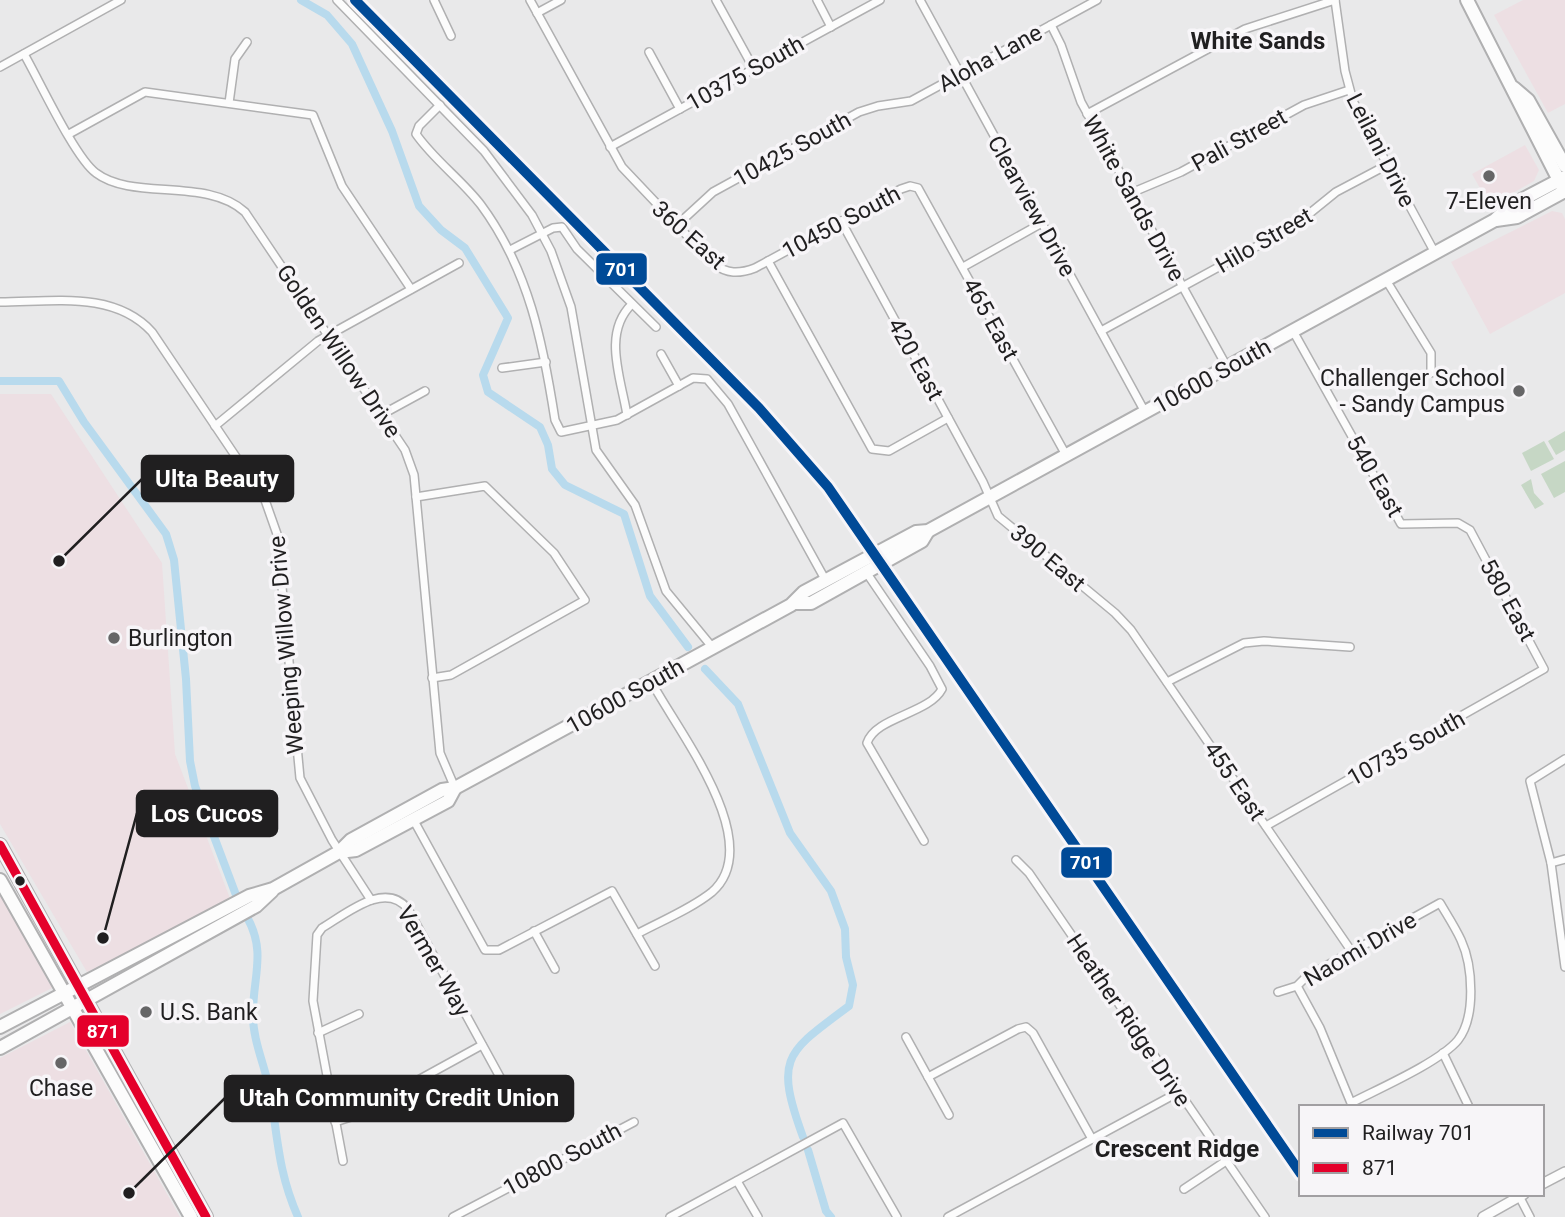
<svg xmlns="http://www.w3.org/2000/svg" width="1565" height="1217" viewBox="0 0 1565 1217" font-family="Roboto,sans-serif">
<rect width="100%" height="100%" fill="#e9e9ea"/>
<g fill="#eddfe3">
<path d="M 1523,0 L 1565,0 L 1565,104 L 1548,113 L 1494,15 Z"/>
<path d="M 1525,145 L 1539,170 L 1534,181 L 1490,206 L 1472,174 Z"/>
<path d="M 1552,211 L 1562,213 L 1565,219 L 1565,293 L 1490,334 L 1451,262 Z"/>
<path d="M 0,394 L 51,394 L 162,563 L 175,754 L 231,901 L 87,972 L 0,824 Z"/>
<path d="M 0,894 L 52,988 L 0,1014 Z"/>
<path d="M 70,1022 L 180,1217 L 0,1217 L 0,1058 Z"/>
</g>
<g fill="#c6d7c5">
<path d="M 1565,431 L 1565,450 L 1556,455 L 1548,441 Z"/>
<path d="M 1544,441 L 1554,459 L 1531,471 L 1522,453 Z"/>
<path d="M 1565,461 L 1565,492 L 1554,498 L 1541,474 Z"/>
<path d="M 1531,479 L 1534,493 L 1544,504 L 1535,509 L 1521,485 Z"/>
</g>
<g fill="none" stroke-linecap="round" stroke-linejoin="round">
<g stroke="#b8daed" stroke-width="8">
<path d="M 301,0 L 327,15 L 352,44 L 392,131 L 419,206 L 441,230 L 465,248 L 508,318 L 483,375 L 488,392 L 540,427 L 548,445 L 552,469 L 565,485 L 624,514 L 650,596 L 688,647"/>
<path d="M 0,381 L 59,381 L 84,422 L 166,534 L 174,560 L 186,679 L 190,761 L 195,786 L 236,895"/>
<path d="M 705,669 L 738,704 L 790,833 L 831,891 L 845,929 L 846,957 L 853,985 L 849,1006 C 786,1053 774,1057 803,1137"/>
<path d="M 248,919 C 266,952 253,978 253,1013 C 252,1041 267,1070 271,1097 C 278,1142 279,1174 298,1217"/>
<path d="M 808,1150 L 826,1211 L 831,1217"/>
</g>
<defs>
<g id="minor">
<path d="M 337,0 L 484,151 L 532,215 L 551,251 L 571,307 L 596,450 L 635,505 L 666,591 L 713,648"/>
<path d="M 434,0 L 451,36"/>
<path d="M 530,0 L 622,167 L 714,264 C 727,274 739,274 755,268 L 901,189 L 910,186 L 918,188 L 1066,455"/>
<path d="M 716,0 L 754,69"/>
<path d="M 817,0 L 831,27"/>
<path d="M 920,0 L 1145,412"/>
<path d="M 1335,0 L 1345,71 L 1353,101 L 1435,253"/>
<path d="M 537,13 L 561,0"/>
<path d="M 1051,25 L 1061,45 L 1081,102 L 1227,367"/>
<path d="M 649,52 L 680,109"/>
<path d="M 24,54 C 39,80 75,158 96,173 C 133,201 207,177 245,212 L 405,450 L 414,475 L 440,753 L 455,788"/>
<path d="M 0,67 L 121,0"/>
<path d="M 229,103 L 235,59 L 247,42"/>
<path d="M 440,105 L 419,126 L 416,134 C 434,160 462,180 481,205 C 529,270 543,343 555,420 L 561,432 L 617,420 L 693,378 L 707,379 L 728,404 L 826,581"/>
<path d="M 1087,114 L 1245,29 L 1335,0"/>
<path d="M 69,134 L 145,92 L 313,115 L 342,186 L 411,289"/>
<path d="M 610,147 L 880,0"/>
<path d="M 1131,193 L 1181,172 L 1304,105 L 1349,90"/>
<path d="M 841,221 L 983,482 L 998,516 L 1115,613 L 1131,630 L 1352,952"/>
<path d="M 676,226 L 713,192 L 859,112 L 878,106 L 911,101 L 1097,0"/>
<path d="M 510,250 L 553,228 L 562,227 L 577,249 L 656,327"/>
<path d="M 768,261 L 872,449 L 889,451 L 948,418"/>
<path d="M 963,267 L 1042,223"/>
<path d="M 1386,280 L 1431,353 L 1431,373"/>
<path d="M 0,302 C 51,302 114,290 152,332 L 265,500 L 277,534 L 300,778 L 332,840 L 371,900"/>
<path d="M 1101,331 L 1294,226 L 1336,192 L 1387,165"/>
<path d="M 661,354 L 679,386"/>
<path d="M 502,368 L 546,362"/>
<path d="M 381,415 L 425,391"/>
<path d="M 627,415 C 621,378 602,333 632,304"/>
<path d="M 215,426 L 318,341 L 459,263"/>
<path d="M 416,497 L 485,486 L 554,553 L 585,600 L 451,675 L 432,678"/>
<path d="M 866,572 L 930,666 L 942,689 C 929,714 875,717 867,743 L 924,841"/>
<path d="M 1167,682 L 1244,643 L 1264,641 L 1350,647"/>
<path d="M 1565,759 L 1530,781 L 1551,863 L 1565,967"/>
<path d="M 413,819 L 485,950 L 499,950 L 612,891 L 655,966"/>
<path d="M 1266,826 L 1544,669 L 1470,530 L 1458,523 L 1401,524 L 1293,331"/>
<path d="M 1016,860 L 1029,873 L 1265,1217"/>
<path d="M 1551,863 L 1565,859"/>
<path d="M 534,931 L 555,969"/>
<path d="M 637,934 C 661,921 691,909 712,892 C 768,843 676,729 651,681"/>
<path d="M 1278,992 L 1297,986 L 1306,977 L 1440,903 C 1447,915 1455,927 1461,940 C 1473,966 1476,1017 1458,1040 C 1440,1062 1378,1089 1351,1103 L 1320,1028 L 1297,986"/>
<path d="M 318,1033 L 359,1014"/>
<path d="M 906,1037 L 949,1115"/>
<path d="M 1443,1053 L 1469,1107"/>
<path d="M 928,1077 L 1018,1029 L 1026,1027 L 1033,1033 L 1092,1139"/>
<path d="M 335,1122 L 351,1117 L 482,1045"/>
<path d="M 343,1161 L 313,1001 L 317,935 L 322,928 C 346,914 385,880 408,909 L 512,1099"/>
<path d="M 737,1181 L 758,1217"/>
<path d="M 1184,1189 L 1226,1161"/>
<path d="M 1518,1194 L 1530,1217"/>
<path d="M 453,1217 L 634,1122"/>
<path d="M 670,1217 L 843,1123 L 897,1217"/>
<path d="M 948,1217 L 1179,1092"/>
</g>
<g id="tertiary">
<path d="M 1542,1184 L 1565,1172"/>
<path d="M 1483,1217 L 1524,1194"/>
</g>
<g id="primary">
<path d="M 1467,0 L 1565,192"/>
<path d="M 1514,88 L 1528,100 L 1565,166"/>
<path d="M 1496,220 L 1517,217 L 1565,191"/>
<path d="M 794,603 L 811,603 L 922,541 L 928,531"/>
<path d="M 0,845 L 206,1217"/>
<path d="M 339,852 L 356,850 L 448,801 L 455,788"/>
<path d="M 0,880 L 191,1217"/>
<path d="M 0,1027 L 249,896 L 273,889 L 339,852 L 351,840 L 442,790 L 455,788 L 791,605 L 804,592 L 916,532 L 928,531 L 1495,220 L 1510,206 L 1565,177"/>
<path d="M 0,1048 L 256,906 L 272,891"/>
</g>
</defs>
<use href="#minor" stroke="#b0b0b1" stroke-width="10"/>
<use href="#tertiary" stroke="#b0b0b1" stroke-width="12"/>
<use href="#primary" stroke="#b0b0b1" stroke-width="16"/>
<use href="#minor" stroke="#fcfcfc" stroke-width="7"/>
<use href="#tertiary" stroke="#fcfcfc" stroke-width="9"/>
<use href="#primary" stroke="#fcfcfc" stroke-width="12"/>
<defs>
<path id="bus-1" d="M 0,845 L 206,1217"/>
</defs>
<use href="#bus-1" stroke="#f7f5f8" stroke-width="14"/>
<use href="#bus-1" stroke="#e4002b" stroke-width="9"/>
<defs>
<path id="rail-1" d="M 355,0 L 759,408 L 828,487 L 1301,1174"/>
</defs>
<use href="#rail-1" stroke="#f7f5f8" stroke-width="16"/>
<use href="#rail-1" stroke="#004a97" stroke-width="10"/>
</g>
<g fill="#666667" stroke="#f7f5f8" stroke-width="2.5">
<circle cx="1489" cy="176" r="7"/>
<circle cx="1519" cy="391" r="7"/>
<circle cx="114" cy="638" r="7"/>
<circle cx="146" cy="1012" r="7"/>
<circle cx="61" cy="1063" r="7"/>
</g>
<circle fill="#201f20" stroke="#f7f5f8" stroke-width="2.5" cx="20" cy="881" r="6"/>
<g text-anchor="middle" stroke-width="7" stroke-linejoin="round" paint-order="stroke">
<g font-size="23" fill="#201f20" stroke="#f7f5f8">
<text transform="translate(990 58) rotate(-29)" y="8">Aloha Lane</text>
<text transform="translate(745 73) rotate(-29)" y="8">10375 South</text>
<text transform="translate(1239 140) rotate(-29)" y="8">Pali Street</text>
<text transform="translate(792 149) rotate(-29)" y="8">10425 South</text>
<text transform="translate(1381 150) rotate(63)" y="8">Leilani Drive</text>
<text transform="translate(1134 198) rotate(61)" y="8">White Sands Drive</text>
<text transform="translate(1032 206) rotate(61)" y="8">Clearview Drive</text>
<text transform="translate(841 222) rotate(-28)" y="8">10450 South</text>
<text transform="translate(689 235) rotate(42)" y="8">360 East</text>
<text transform="translate(1264 240) rotate(-30)" y="8">Hilo Street</text>
<text transform="translate(991 319) rotate(61)" y="8">465 East</text>
<text transform="translate(339 351) rotate(56)" y="8">Golden Willow Drive</text>
<text transform="translate(916 359) rotate(61)" y="8">420 East</text>
<text transform="translate(1212 376) rotate(-29)" y="8">10600 South</text>
<text transform="translate(1375 476) rotate(60)" y="8">540 East</text>
<text transform="translate(1048 558) rotate(40)" y="8">390 East</text>
<text transform="translate(1508 600) rotate(61)" y="8">580 East</text>
<text transform="translate(286 645) rotate(-95)" y="8">Weeping Willow Drive</text>
<text transform="translate(625 696) rotate(-29)" y="8">10600 South</text>
<text transform="translate(1406 748) rotate(-29)" y="8">10735 South</text>
<text transform="translate(1235 781) rotate(56)" y="8">455 East</text>
<text transform="translate(1360 949) rotate(-30)" y="8">Naomi Drive</text>
<text transform="translate(434 961) rotate(60)" y="8">Vermer Way</text>
<text transform="translate(1129 1020) rotate(56)" y="8">Heather Ridge Drive</text>
<text transform="translate(562 1159) rotate(-28)" y="8">10800 South</text>
</g>
<g font-size="23" fill="#201f20" stroke="#f7f5f8">
<text x="1489" y="209">7-Eleven</text>
<text x="1505" y="386" text-anchor="end">Challenger School<tspan x="1505" dy="26">- Sandy Campus</tspan></text>
<text x="128" y="646" text-anchor="start">Burlington</text>
<text x="160" y="1020" text-anchor="start">U.S. Bank</text>
<text x="61" y="1096">Chase</text>
</g>
<g font-size="24" font-weight="bold" fill="#201f20" stroke="#f7f5f8">
<text x="1258" y="49">White Sands</text>
<text x="1177" y="1157">Crescent Ridge</text>
</g>
</g>
<path fill="none" stroke="#201f20" stroke-width="2.5" d="M59 561L142 479M103 938L137 813M129 1193L225 1098"/>
<g fill="#201f20" stroke="#f7f5f8" stroke-width="2.5">
<circle cx="59" cy="561" r="7"/>
<circle cx="103" cy="938" r="7"/>
<circle cx="129" cy="1193" r="7"/>
</g>
<g fill="#201f20" stroke="#201f20" stroke-width="2.5">
<rect x="142" y="456" width="151" height="45" rx="7"/>
<rect x="137" y="791" width="140" height="45" rx="7"/>
<rect x="225" y="1076" width="348" height="45" rx="7"/>
</g>
<g font-size="24" text-anchor="middle" font-weight="bold" fill="#fff">
<text x="217" y="487">Ulta Beauty</text>
<text x="207" y="822">Los Cucos</text>
<text x="399" y="1106">Utah Community Credit Union</text>
</g>
<g stroke="#f7f5f8" stroke-width="2.5">
<rect x="595" y="252" width="53" height="34" rx="7" fill="#004a97"/>
<rect x="1060" y="846" width="53" height="33" rx="7" fill="#004a97"/>
<rect x="76" y="1014" width="54" height="34" rx="7" fill="#e4002b"/>
</g>
<g font-size="19" text-anchor="middle" font-weight="bold" fill="#fff">
<text x="621" y="276">701</text>
<text x="1086" y="869">701</text>
<text x="103" y="1038">871</text>
</g>
<rect x="1299" y="1105" width="245" height="91" fill="#f7f5f8" stroke="#a19fa2" stroke-width="2"/>
<rect x="1313" y="1128" width="35" height="10" fill="#004a97" stroke="#a19fa2" stroke-width="2"/>
<text x="1362" y="1140" font-size="21" fill="#201f20">Railway 701</text>
<rect x="1313" y="1163" width="35" height="10" fill="#e4002b" stroke="#a19fa2" stroke-width="2"/>
<text x="1362" y="1175" font-size="21" fill="#201f20">871</text>
</svg>
